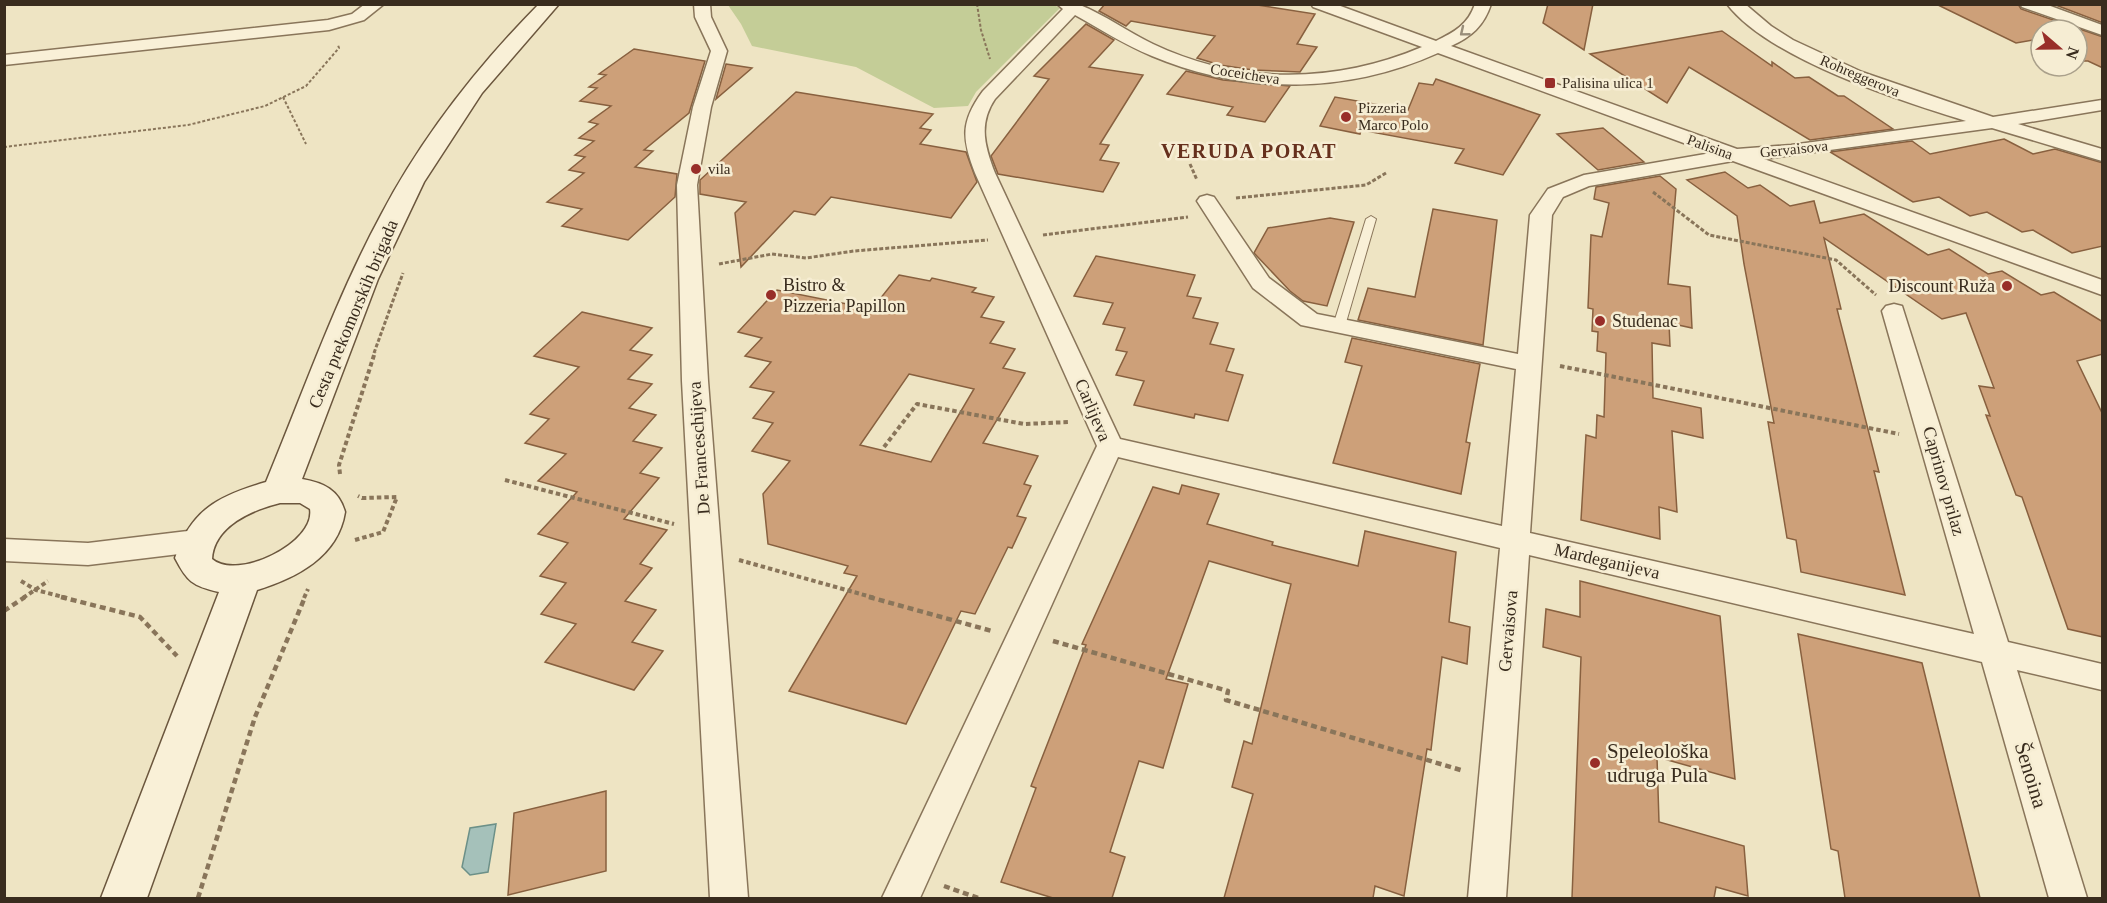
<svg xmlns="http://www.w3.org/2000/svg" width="2107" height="903" viewBox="0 0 2107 903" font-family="Georgia,serif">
<rect width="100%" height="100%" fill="#eee4c3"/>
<path fill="#c4cd97" d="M 1052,4 L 1060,8 L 976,92 L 968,106 L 934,108 L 856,67 L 752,46 L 741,24 L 728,5 Z"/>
<path fill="#a5c1ba" stroke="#6c9088" stroke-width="1.5" d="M 496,824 L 488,872 L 470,875 L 462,867 L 470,828 Z"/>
<g fill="#cda079" stroke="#88603f" stroke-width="1.5" fill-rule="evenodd">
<path d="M 1105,4 L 1251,4 L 1315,14 L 1297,44 L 1317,47 L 1300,72 L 1253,70 L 1220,65 L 1197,58 L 1215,36 L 1131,21 L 1126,26 L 1099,11 Z"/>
<path d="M 1548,4 L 1593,4 L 1584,50 L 1543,23 Z"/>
<path d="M 1936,4 L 2018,4 L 2021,9 L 2103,37 L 2103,68 L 2088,61 L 2077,61 L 2077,30 L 2041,30 L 2041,44 L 2033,40 L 2016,43 Z"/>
<path d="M 2053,4 L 2103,4 L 2103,23 Z"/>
<path d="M 1086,24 L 1114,40 L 1089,67 L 1143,75 L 1100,144 L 1109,145 L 1100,160 L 1119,163 L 1103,192 L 998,174 L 991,156 L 1049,79 L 1034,76 Z"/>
<path d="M 1722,31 L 1772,66 L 1772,62 L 1795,78 L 1809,77 L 1838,96 L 1844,96 L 1893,129 L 1810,140 L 1689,67 L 1667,103 L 1590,54 Z"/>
<path d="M 634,49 L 705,61 L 689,113 L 644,150 L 653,151 L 635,167 L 677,174 L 675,197 L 628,240 L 562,226 L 582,209 L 547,202 L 584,173 L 569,170 L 585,157 L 575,155 L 594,141 L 579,138 L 598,124 L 589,122 L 611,106 L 580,101 L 597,88 L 589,87 L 606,75 L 599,74 Z"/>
<path d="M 726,64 L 752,68 L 716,99 Z"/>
<path d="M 1186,71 L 1223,80 L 1290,86 L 1265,122 L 1227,115 L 1233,107 L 1167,94 Z"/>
<path d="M 1436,79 L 1540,115 L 1503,175 L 1455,163 L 1464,149 L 1361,130 L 1360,134 L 1320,126 L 1335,97 L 1408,110 L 1419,83 L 1433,85 Z"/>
<path d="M 796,92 L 933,114 L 920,128 L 931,130 L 920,144 L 966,152 L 977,182 L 951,218 L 831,197 L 815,215 L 794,211 L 741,267 L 735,213 L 746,202 L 700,194 L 700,180 Z"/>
<path d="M 1603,128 L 1644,162 L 1598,170 L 1557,134 Z"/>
<path d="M 2004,139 L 2033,154 L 2055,149 L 2103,163 L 2103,246 L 2072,253 L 2033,230 L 2022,232 L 1987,212 L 1970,216 L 1939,197 L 1913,202 L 1830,152 L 1912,141 L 1930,154 Z"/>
<path d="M 1725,172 L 1748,188 L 1760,185 L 1790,206 L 1814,201 L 1820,223 L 1864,214 L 1928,255 L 1949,249 L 1988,274 L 2002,271 L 2041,295 L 2054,292 L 2103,322 L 2103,354 L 2077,361 L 2103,415 L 2103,637 L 2068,629 L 2022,497 L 2016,495 L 1986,415 L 1990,416 L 1979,386 L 1994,388 L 1966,313 L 1942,319 L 1824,238 L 1841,309 L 1837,309 L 1879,472 L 1874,471 L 1905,595 L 1801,572 L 1796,540 L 1787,538 L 1768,422 L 1774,423 L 1744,264 L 1737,216 L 1687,180 Z"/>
<path d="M 1660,176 L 1676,189 L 1668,284 L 1690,287 L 1692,328 L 1669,323 L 1670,346 L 1652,343 L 1653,398 L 1701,408 L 1703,438 L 1672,431 L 1677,512 L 1659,507 L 1660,539 L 1581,520 L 1586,435 L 1596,438 L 1597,415 L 1604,417 L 1606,353 L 1597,351 L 1598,332 L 1592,331 L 1593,309 L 1588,308 L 1591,235 L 1602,237 L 1609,203 L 1594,199 L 1596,187 Z"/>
<path d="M 1433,209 L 1497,220 L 1483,345 L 1358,320 L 1368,288 L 1415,297 Z"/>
<path d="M 1330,218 L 1354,222 L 1327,306 L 1303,301 L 1290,291 L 1254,253 L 1268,228 Z"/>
<path d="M 1096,256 L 1195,275 L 1187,296 L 1201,298 L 1193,318 L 1218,323 L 1210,344 L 1234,349 L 1226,371 L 1243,375 L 1228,421 L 1195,414 L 1194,418 L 1134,405 L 1144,381 L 1116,375 L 1127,352 L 1116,350 L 1125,328 L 1103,324 L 1113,303 L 1074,296 Z"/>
<path d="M 899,275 L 930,281 L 932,278 L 976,288 L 972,292 L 994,297 L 981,317 L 1004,322 L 990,343 L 1015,349 L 1003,368 L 1025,373 L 983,443 L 1038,456 L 1024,484 L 1031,486 L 1017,516 L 1026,518 L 1012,548 L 1008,547 L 975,614 L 961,611 L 906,724 L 789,691 L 857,576 L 844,573 L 848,566 L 768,544 L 763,494 L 790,461 L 752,451 L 773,423 L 753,418 L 774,392 L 750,387 L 771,362 L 745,356 L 762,338 L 738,332 L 777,290 L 872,309 ZM 909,374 L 974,389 L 931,462 L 860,445 Z"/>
<path d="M 582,312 L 652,328 L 630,350 L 652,355 L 628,379 L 652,384 L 629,408 L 656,415 L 633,441 L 662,448 L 640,473 L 659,478 L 624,519 L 667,530 L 640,564 L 652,568 L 625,601 L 656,610 L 632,642 L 663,651 L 634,690 L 545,662 L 576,624 L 541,614 L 566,583 L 540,576 L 568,543 L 538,534 L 577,492 L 538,481 L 566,454 L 525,443 L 549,419 L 530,414 L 579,367 L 534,356 Z"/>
<path d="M 1352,338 L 1480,364 L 1466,442 L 1470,443 L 1461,494 L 1333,463 L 1362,366 L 1345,362 Z"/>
<path d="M 1182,485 L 1219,494 L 1207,524 L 1273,542 L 1272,545 L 1358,566 L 1365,531 L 1456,552 L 1449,622 L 1470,627 L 1467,664 L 1442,657 L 1431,750 L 1427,749 L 1404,896 L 1375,886 L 1373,898 L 1224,898 L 1253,794 L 1232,787 L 1244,741 L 1252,744 L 1291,584 L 1209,561 L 1166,679 L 1188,684 L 1163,768 L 1139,761 L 1110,852 L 1125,857 L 1112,898 L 1053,898 L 1001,882 L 1036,788 L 1031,786 L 1086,645 L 1082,644 L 1153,487 L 1179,494 Z"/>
<path d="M 1580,581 L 1720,616 L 1735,779 L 1657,757 L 1659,822 L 1744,846 L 1748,896 L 1716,887 L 1714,898 L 1572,898 L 1581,657 L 1543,647 L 1546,609 L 1580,617 Z"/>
<path d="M 1798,634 L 1922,663 L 1980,898 L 1845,898 L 1838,851 L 1831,849 Z"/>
<path d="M 606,791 L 606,871 L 508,895 L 514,813 Z"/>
</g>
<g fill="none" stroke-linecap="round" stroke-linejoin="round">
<defs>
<path id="lane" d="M 1371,216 L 1376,219 L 1345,326 L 1343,329 L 1335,329 L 1333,326 L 1366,219 Z"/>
<g id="street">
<path d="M 365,4 L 384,4 L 364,20 L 329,30 L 4,65 L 4,55 L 328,20 L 352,14 Z"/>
<path d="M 694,4 L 710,4 L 711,17 L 727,51 L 711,107 L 697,185 L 708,381 L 748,898 L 710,898 L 682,381 L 677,185 L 693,107 L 711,51 L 695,17 Z"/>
<path d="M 1057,4 C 1064,4 1074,3 1080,5 C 1105,15 1128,32 1153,44 C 1239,85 1335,84 1422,47 L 1313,7 L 1311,4 L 1335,4 L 1436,41 C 1454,32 1468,25 1475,4 L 1491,4 C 1484,26 1471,37 1451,46 L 1737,149 L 1791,145 L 1966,121 C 1901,101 1769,59 1727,4 L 1745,4 L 1771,26 L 1793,40 L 1862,72 L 1993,117 L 2102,100 L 2102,110 L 2018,124 L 2102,149 L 2102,161 L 1992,128 L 1764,159 L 2102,280 L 2102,295 L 1733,161 L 1589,186 L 1563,197 L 1552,215 L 1530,533 L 1974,634 L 1882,311 L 1886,306 L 1894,304 L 1902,306 L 2008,642 L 2102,664 L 2102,690 L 2017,670 L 2087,898 L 2049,898 L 1982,662 L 1529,555 L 1506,898 L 1468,898 L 1500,548 L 1118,457 L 920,898 L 882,898 L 1097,446 L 975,173 C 962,139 960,122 983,91 L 1063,9 ZM 1075,15 C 1100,29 1125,45 1152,56 C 1245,95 1347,94 1438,53 L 1711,153 L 1584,175 L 1548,189 L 1530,215 L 1518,354 L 1317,314 L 1269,278 L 1214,197 L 1207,195 L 1200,197 L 1197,201 L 1253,288 L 1301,325 L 1516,369 L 1502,526 L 1120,439 L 995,173 C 985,147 978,124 995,99 Z"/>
<path d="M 2020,4 L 2045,4 L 2102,25 L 2102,35 L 2022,7 Z"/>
<path d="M 196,530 L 206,533 L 211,541 L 206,549 L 196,552 L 88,565 L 4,561 L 4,539 L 88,543 Z"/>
</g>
<path id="secondary" d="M 539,4 L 559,4 L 482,93 L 424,182 L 378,279 L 302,479 C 324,483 339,490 345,512 C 338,557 296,578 257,590 L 147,898 L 101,898 L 219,592 C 192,586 187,581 175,558 C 191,509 219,496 266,482 C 303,393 335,300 381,215 C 422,137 477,67 539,4 ZM 280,503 L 300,503 L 310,509 C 316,543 237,581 212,559 C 214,526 252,510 280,503 Z"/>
</defs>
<use href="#lane" stroke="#89755a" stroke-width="2"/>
<use href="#street" stroke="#89755a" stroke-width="3"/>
<use href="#secondary" stroke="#6b563d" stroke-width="3"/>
<g stroke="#89755a" stroke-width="2" stroke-dasharray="3 2" stroke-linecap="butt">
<path d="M 977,4 L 981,30 L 990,59"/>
<path d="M 283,97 L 306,144"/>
<path d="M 4,147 L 188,125 L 265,106 L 306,86 L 339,48 L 338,45"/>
</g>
<g stroke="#89755a" stroke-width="3" stroke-dasharray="4 2" stroke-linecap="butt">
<path d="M 1190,164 L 1197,180"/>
<path d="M 1653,192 L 1709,235 L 1836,260 L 1876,295"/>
<path d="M 1236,198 L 1366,185 L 1386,173"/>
<path d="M 1043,235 L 1188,217"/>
<path d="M 719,264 L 772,254 L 806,258 L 854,251 L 988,240"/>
<path d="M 374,353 L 403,273"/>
</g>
<g stroke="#89755a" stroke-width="4" stroke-dasharray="4.5 3" stroke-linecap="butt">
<path d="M 1560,366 L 1899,434"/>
<path d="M 884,447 L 917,404 L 1024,424 L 1069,422"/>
<path d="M 340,474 L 339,465 L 375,352"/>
<path d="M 505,480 L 674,524"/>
<path d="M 355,540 L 383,532 L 397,497 L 362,498 L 358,496"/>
<path d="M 739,560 L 875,598"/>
<path d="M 21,581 L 36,590 L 67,598"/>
<path d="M 23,598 L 48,581"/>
<path d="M 304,598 L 308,589"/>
</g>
<g stroke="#89755a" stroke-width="4.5" stroke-dasharray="6 4" stroke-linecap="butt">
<path d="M 61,597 L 140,617 L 177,656"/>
<path d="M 869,597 L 992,631"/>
<path d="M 4,611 L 25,597"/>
<path d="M 1053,641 L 1228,691 L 1226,700 L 1464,771"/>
<path d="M 944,886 L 978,898"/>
<path d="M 198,898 L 255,717 L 305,597"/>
</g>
<use href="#lane" fill="#f9f0d7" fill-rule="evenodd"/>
<use href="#street" fill="#f9f0d7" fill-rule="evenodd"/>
<use href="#secondary" fill="#f9f0d7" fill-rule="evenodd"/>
</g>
<defs><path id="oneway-chevron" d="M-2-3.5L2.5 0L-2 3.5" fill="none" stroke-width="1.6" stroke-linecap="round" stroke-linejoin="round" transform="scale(1.5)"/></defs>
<use stroke="#998e7a" href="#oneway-chevron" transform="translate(1464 32) rotate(141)"/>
<g fill="#982e29" stroke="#f6edd3" stroke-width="2">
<rect x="1544" y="77" width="12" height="12" rx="3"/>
<circle cx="1346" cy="117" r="6"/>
<circle cx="696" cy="169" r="6"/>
<circle cx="2007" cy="286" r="6"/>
<circle cx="771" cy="295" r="6"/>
<circle cx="1600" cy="321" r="6"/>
<circle cx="1595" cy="763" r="6"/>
</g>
<g text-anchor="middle" stroke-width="5" stroke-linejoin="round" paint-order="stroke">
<g font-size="15" fill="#392c1e" stroke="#f6edd3">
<text transform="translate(1245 74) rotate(9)" y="5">Coceicheva</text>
<text transform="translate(1860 76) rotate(23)" y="5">Rohreggerova</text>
<text transform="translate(1710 147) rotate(20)" y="5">Palisina</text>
<text transform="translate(1794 149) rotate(-6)" y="5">Gervaisova</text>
</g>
<g font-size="15" fill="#392c1e" stroke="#f6edd3" text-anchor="start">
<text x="1562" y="88">Palisina ulica 1</text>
<text x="1358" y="113">Pizzeria<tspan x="1358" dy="17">Marco Polo</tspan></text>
<text x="708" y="174">vila</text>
</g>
<g font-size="18" fill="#392c1e" stroke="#f6edd3" text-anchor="start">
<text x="783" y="291">Bistro &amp;<tspan x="783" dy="21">Pizzeria Papillon</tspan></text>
<text x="1995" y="292" text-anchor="end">Discount Ruža</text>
<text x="1612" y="327">Studenac</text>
</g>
<g font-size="18" fill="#392c1e" stroke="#f6edd3">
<text transform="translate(353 314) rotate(-67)" y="6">Cesta prekomorskih brigada</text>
<text transform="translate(1093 410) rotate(67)" y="6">Carlijeva</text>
<text transform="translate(699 448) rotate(-94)" y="6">De Franceschijeva</text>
<text transform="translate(1944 481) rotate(74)" y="6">Caprinov prilaz</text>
<text transform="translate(1607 561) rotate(13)" y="6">Mardeganijeva</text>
<text transform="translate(1508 631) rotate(-85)" y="6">Gervaisova</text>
</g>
<g font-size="20" font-weight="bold" letter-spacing="1.5" fill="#66301d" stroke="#f6edd3">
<text x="1249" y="158">VERUDA PORAT</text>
</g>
<g font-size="21" fill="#392c1e" stroke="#f6edd3" text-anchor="start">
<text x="1607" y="758">Speleološka<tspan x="1607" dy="24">udruga Pula</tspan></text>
</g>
<g font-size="21" fill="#392c1e" stroke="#f6edd3">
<text transform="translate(2031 775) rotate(73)" y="7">Šenoina</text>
</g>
</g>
<rect width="2107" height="903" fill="none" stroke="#392c1e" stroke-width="12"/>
<g transform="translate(2059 48) rotate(110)"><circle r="28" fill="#f6edd3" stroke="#aaa08b" stroke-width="1.5"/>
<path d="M0-4.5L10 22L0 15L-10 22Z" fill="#982e29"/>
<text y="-9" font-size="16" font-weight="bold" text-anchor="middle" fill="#392c1e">N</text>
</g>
</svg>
